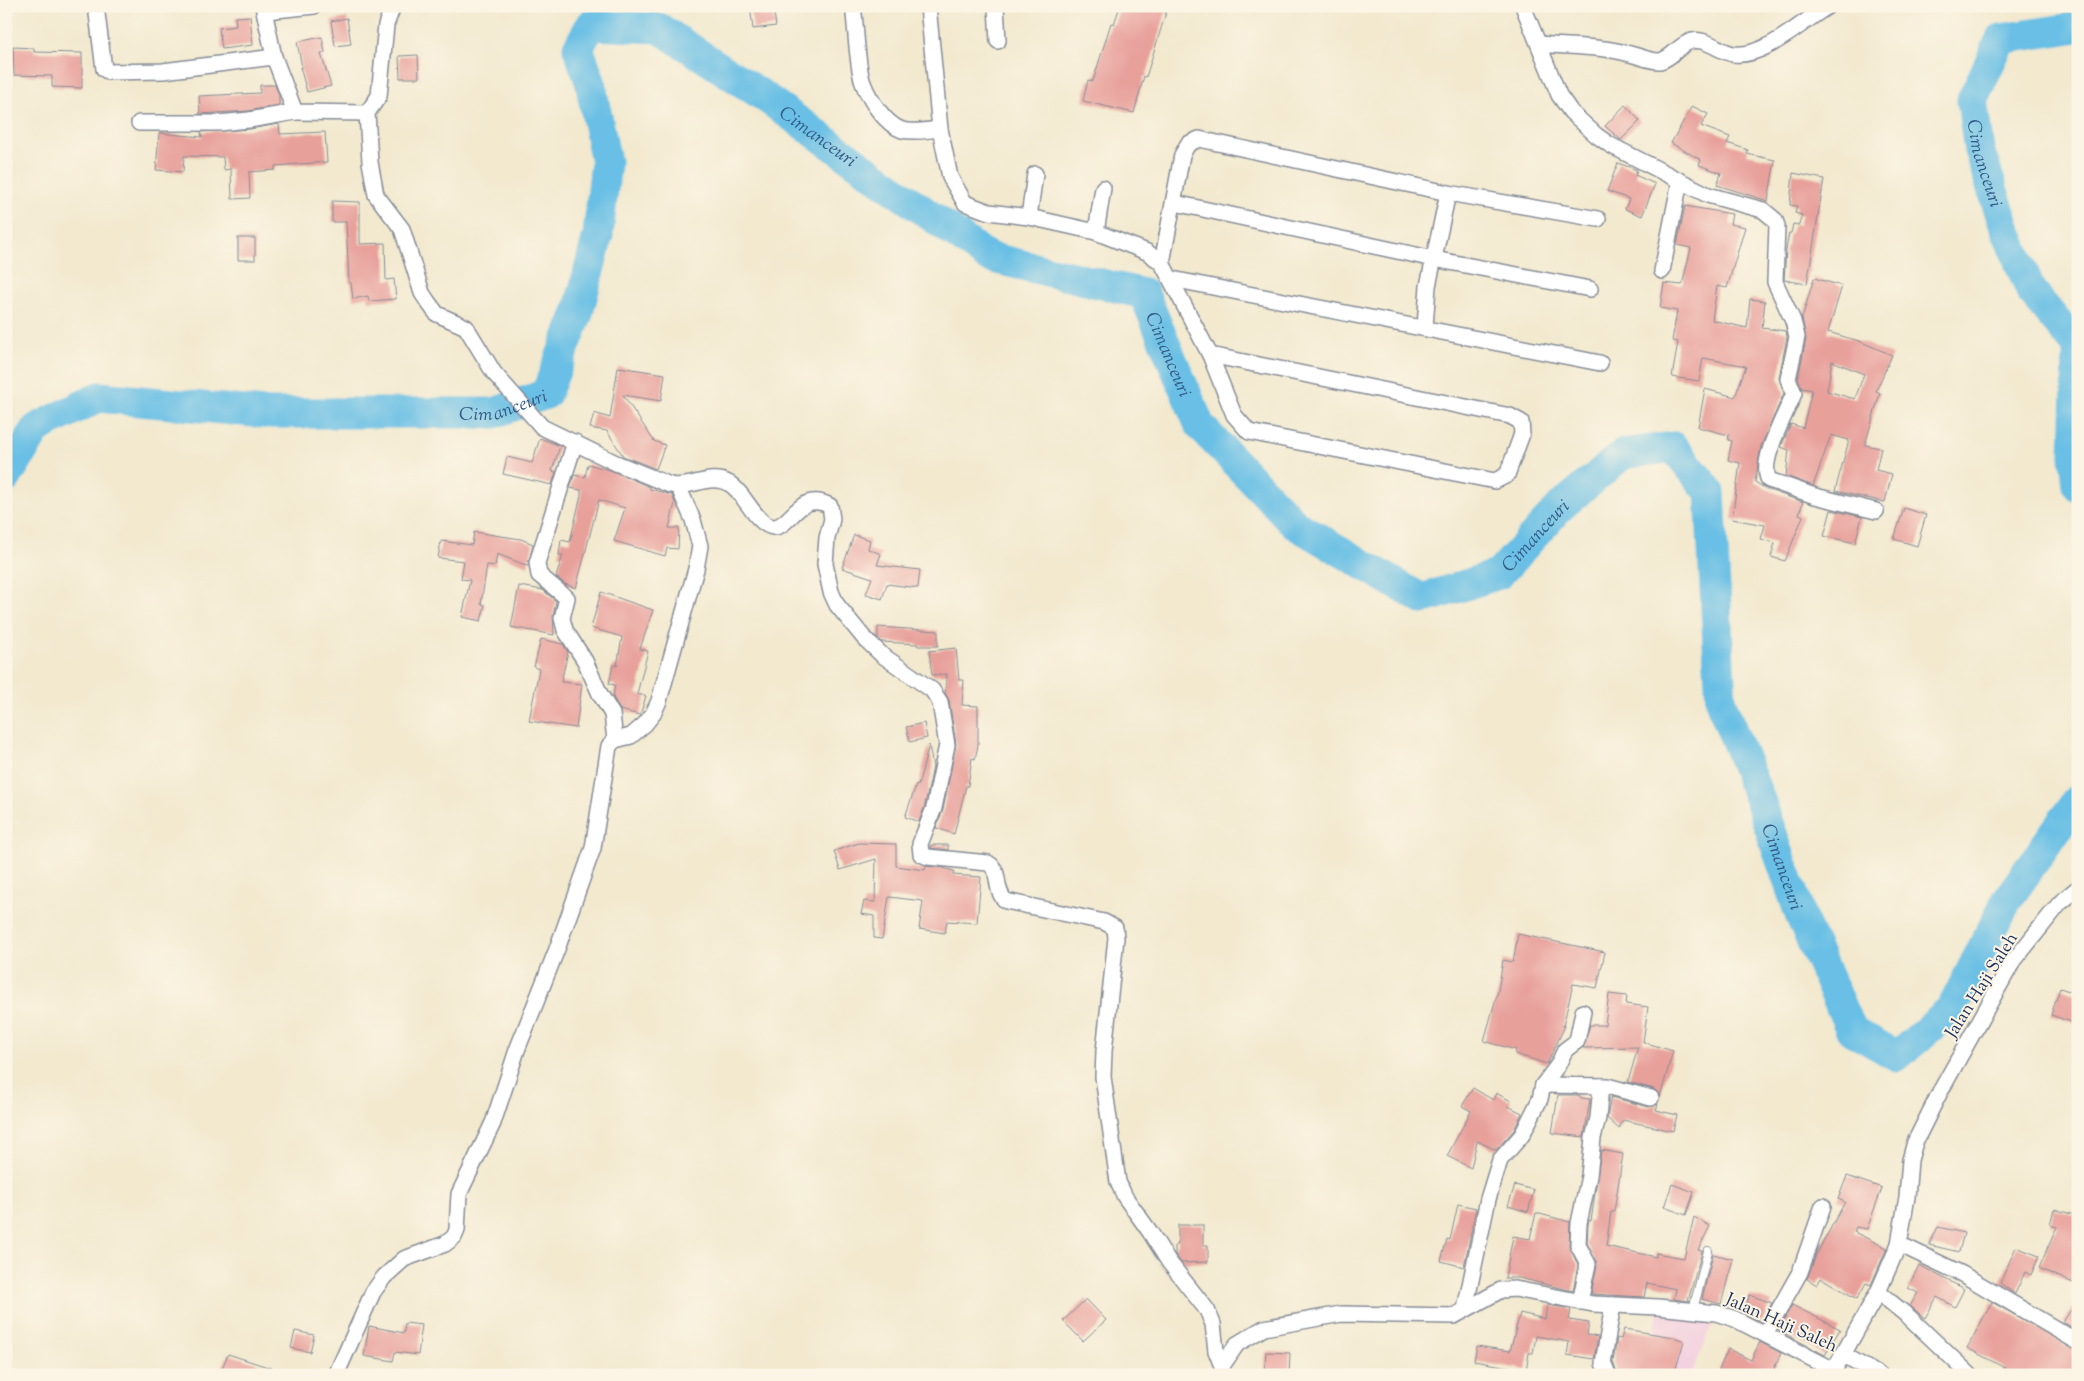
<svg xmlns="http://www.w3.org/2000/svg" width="2084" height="1381" viewBox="0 0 2084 1381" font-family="'Sorts Mill Goudy',serif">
<rect width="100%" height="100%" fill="#fcf5e5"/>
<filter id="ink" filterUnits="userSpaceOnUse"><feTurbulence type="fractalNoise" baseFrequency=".02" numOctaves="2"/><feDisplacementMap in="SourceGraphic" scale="10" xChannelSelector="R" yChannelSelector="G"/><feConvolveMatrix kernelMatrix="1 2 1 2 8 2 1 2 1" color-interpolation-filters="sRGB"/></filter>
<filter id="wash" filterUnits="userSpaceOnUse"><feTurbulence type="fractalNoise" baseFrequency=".0096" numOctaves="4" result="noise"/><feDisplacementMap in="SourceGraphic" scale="20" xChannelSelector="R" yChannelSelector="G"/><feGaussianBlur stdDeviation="1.12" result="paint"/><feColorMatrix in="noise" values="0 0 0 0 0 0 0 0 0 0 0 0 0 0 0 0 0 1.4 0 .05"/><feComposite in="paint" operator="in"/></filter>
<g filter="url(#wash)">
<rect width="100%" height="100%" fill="#f2e9cf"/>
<path fill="#f3cfdf" d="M 1658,1311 L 1715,1319 L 1692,1373 L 1698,1375 L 1647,1375 Z"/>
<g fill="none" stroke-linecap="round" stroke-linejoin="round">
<g stroke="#69bfe5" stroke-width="31">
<path id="s1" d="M 2078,27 L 2001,39 L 1972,100 L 1979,150 L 2005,227 L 2031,291 L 2078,347"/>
<path d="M 2078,354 L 2075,456 L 2078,486"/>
<path id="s2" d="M 6,478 L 37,428 L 99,397 L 264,413 L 494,413 L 546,394 L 578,313 L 598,235 L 606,162 L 590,81 L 578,48 L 591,25 L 659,28 L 762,95 L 988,257 L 1144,294 L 1200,426 L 1296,525 L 1422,599 L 1499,574 L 1559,508 L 1623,454 L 1673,447 L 1710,492 L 1721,703 L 1760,800 L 1801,917 L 1851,1030 L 1897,1056 L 1951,1010 L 2007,900 L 2078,799"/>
</g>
</g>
<g id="blocks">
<g fill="#e8a09b" fill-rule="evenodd">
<path d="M 750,6 L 773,6 L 776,26 L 753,29 Z"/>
<path d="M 1120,6 L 1168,6 L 1146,77 L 1144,76 L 1134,113 L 1083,101 L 1088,80 L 1093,81 L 1111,23 L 1114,24 Z"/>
<path d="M 250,16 L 253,45 L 222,49 L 219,28 L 236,26 L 235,17 Z"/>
<path d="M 347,18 L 351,44 L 335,46 L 331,21 Z"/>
<path d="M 322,37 L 325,53 L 321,54 L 331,86 L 307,92 L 300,67 L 302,67 L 297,42 Z"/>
<path d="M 13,47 L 34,48 L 34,52 L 82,53 L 82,88 L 52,87 L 52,76 L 14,75 Z"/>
<path d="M 418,55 L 419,78 L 400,78 L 399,56 Z"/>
<path d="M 260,85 L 275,85 L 279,95 L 279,105 L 248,111 L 200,114 L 199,96 L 260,93 Z"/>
<path d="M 1625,105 L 1640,121 L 1621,140 L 1605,126 Z"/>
<path d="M 1692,106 L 1708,114 L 1701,126 L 1730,137 L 1727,143 L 1748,150 L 1747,154 L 1775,160 L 1768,201 L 1717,185 L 1721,173 L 1699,165 L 1701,160 L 1671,143 Z"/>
<path d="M 279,124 L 280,134 L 325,132 L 327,162 L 275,166 L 275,170 L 249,172 L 250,198 L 232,199 L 231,169 L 224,170 L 223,157 L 184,156 L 183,172 L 156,170 L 159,133 L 202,137 L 201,132 L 250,129 Z"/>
<path d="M 1618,163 L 1637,170 L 1635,175 L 1655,184 L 1642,216 L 1625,209 L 1629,199 L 1607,191 Z"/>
<path d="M 1793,173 L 1824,179 L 1807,284 L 1784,280 L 1786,250 L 1789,233 L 1791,233 L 1793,224 L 1799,225 L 1802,215 L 1795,213 L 1797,206 L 1790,205 Z"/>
<path d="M 332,201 L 360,202 L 360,244 L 385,243 L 386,280 L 394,279 L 396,299 L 369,301 L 368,296 L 353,299 L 351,283 L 349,283 L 346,222 L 332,222 Z"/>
<path d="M 1685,206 L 1732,214 L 1730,224 L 1745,227 L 1727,288 L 1717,286 L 1712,320 L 1747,328 L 1750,299 L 1765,301 L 1762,328 L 1786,331 L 1787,337 L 1779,378 L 1784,393 L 1761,446 L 1755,482 L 1766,489 L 1803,502 L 1799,514 L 1803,516 L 1785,561 L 1771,557 L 1775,543 L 1761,539 L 1765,525 L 1732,519 L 1740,463 L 1728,460 L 1732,441 L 1728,440 L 1729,435 L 1698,427 L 1705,389 L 1735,397 L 1746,366 L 1703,358 L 1699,381 L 1672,377 L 1678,342 L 1672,341 L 1677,311 L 1660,308 L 1664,283 L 1682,285 L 1691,248 L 1677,245 Z"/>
<rect x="238" y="238" width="17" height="22"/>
<path d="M 1814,278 L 1842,286 L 1828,332 L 1859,341 L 1892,355 L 1876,391 L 1880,393 L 1865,445 L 1881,448 L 1876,470 L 1892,474 L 1885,502 L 1835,491 L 1849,440 L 1831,435 L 1813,486 L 1786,476 L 1789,450 L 1781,447 L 1791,424 L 1803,428 L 1812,390 L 1802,388 L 1798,378 L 1806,339 L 1802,318 ZM 1832,361 L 1864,374 L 1855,399 L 1827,391 Z"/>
<path d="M 618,367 L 665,374 L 661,401 L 623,395 L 654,441 L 665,445 L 656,469 L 623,456 L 607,431 L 590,428 L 594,413 L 610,418 Z"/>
<path d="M 540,438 L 560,446 L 552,471 L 556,472 L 552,485 L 503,474 L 507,457 L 532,463 Z"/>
<path d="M 588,464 L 610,470 L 650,487 L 650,489 L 672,495 L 675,503 L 669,528 L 679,528 L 678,549 L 667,548 L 665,556 L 614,541 L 625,508 L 599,500 L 576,588 L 565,584 L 556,577 L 563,555 L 559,555 L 561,540 L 570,542 L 581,495 L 581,490 L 570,488 L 574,475 L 585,477 Z"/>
<path d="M 1904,508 L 1926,515 L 1917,546 L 1894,539 Z"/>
<path d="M 1831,510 L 1862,517 L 1855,543 L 1824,536 Z"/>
<path d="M 474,532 L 521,539 L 533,544 L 528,566 L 497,554 L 495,566 L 487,565 L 481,604 L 485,605 L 481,621 L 462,617 L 470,580 L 461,579 L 464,561 L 438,558 L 441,541 L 472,545 Z"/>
<path d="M 854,535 L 870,540 L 868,549 L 881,554 L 877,565 L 920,570 L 918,588 L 887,584 L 882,599 L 866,594 L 872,578 L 842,568 Z"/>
<path d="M 519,586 L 543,590 L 556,601 L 553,616 L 554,635 L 511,627 Z"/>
<path d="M 601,592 L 653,610 L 640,649 L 648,651 L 637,694 L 646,696 L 640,715 L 620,710 L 613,697 L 615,685 L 609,684 L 613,665 L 617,666 L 622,637 L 591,628 Z"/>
<path d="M 878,627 L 938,631 L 938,646 L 918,646 L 917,644 L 882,642 L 878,638 Z"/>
<path d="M 541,639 L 563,644 L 568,652 L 561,682 L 582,684 L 576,728 L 529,721 L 539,669 L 534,667 Z"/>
<path d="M 956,648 L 959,680 L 964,680 L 962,705 L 978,706 L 978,745 L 975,759 L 972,758 L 968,786 L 966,786 L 954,834 L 936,828 L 943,810 L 956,744 L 949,700 L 945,693 L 947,674 L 932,675 L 929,651 Z"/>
<path d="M 924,723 L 927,738 L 910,742 L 906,727 Z"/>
<path d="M 929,745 L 933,767 L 925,805 L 919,822 L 905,817 L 916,785 L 918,786 Z"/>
<path d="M 859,843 L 896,844 L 896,866 L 925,870 L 926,866 L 943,868 L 954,871 L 953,875 L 981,877 L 977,923 L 947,921 L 945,933 L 919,929 L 923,901 L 889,897 L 882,939 L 874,938 L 874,916 L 861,914 L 864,901 L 875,902 L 876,859 L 840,870 L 834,851 Z"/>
<path d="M 931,845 L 948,845 L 948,850 L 930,848 Z"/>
<path d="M 1518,934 L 1605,952 L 1597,988 L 1573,984 L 1563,1026 L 1565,1026 L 1547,1064 L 1515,1054 L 1516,1050 L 1484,1041 L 1498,991 L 1503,960 L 1513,962 Z"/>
<path d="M 2060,988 L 2078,994 L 2078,1012 L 2074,1023 L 2051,1015 Z"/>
<path d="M 1609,994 L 1627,996 L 1626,1004 L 1648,1007 L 1643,1042 L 1673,1051 L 1660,1097 L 1654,1089 L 1628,1082 L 1638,1047 L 1583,1048 L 1590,1025 L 1605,1025 Z"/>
<path d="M 1473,1088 L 1493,1100 L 1496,1093 L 1511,1101 L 1508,1106 L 1522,1113 L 1514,1130 L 1496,1150 L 1477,1141 L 1471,1168 L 1447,1156 L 1471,1111 L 1462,1106 Z"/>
<path d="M 1558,1095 L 1579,1095 L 1581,1098 L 1590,1099 L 1584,1137 L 1552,1133 Z"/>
<path d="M 1611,1097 L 1649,1107 L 1658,1104 L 1656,1110 L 1677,1115 L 1673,1131 L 1623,1120 L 1619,1129 L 1607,1118 Z"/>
<path d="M 1601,1150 L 1623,1154 L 1614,1212 L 1611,1212 L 1606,1246 L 1656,1257 L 1656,1253 L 1684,1258 L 1694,1217 L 1710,1226 L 1698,1250 L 1702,1251 L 1688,1301 L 1674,1299 L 1676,1289 L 1647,1283 L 1644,1297 L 1591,1294 L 1597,1265 L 1587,1243 L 1588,1224 L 1589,1220 L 1591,1221 Z"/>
<path d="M 1847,1176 L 1882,1188 L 1867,1229 L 1856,1227 L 1854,1232 L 1887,1248 L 1871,1285 L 1866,1283 L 1857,1299 L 1821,1278 L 1817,1285 L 1807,1279 L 1816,1255 L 1845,1202 L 1838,1199 Z"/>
<path d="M 1672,1184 L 1694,1192 L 1686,1215 L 1664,1207 Z"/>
<path d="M 1515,1185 L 1534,1190 L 1528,1212 L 1508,1206 Z"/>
<path d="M 1458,1204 L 1476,1208 L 1464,1267 L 1441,1261 L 1447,1239 L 1450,1240 Z"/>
<path d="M 2054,1209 L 2078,1216 L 2078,1285 L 2039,1268 L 2057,1227 L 2050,1225 Z"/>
<path d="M 1536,1213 L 1570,1222 L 1569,1245 L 1578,1265 L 1573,1291 L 1519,1278 L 1505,1278 L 1513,1236 L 1530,1239 Z"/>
<path d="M 1178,1225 L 1203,1225 L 1203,1245 L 1208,1245 L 1208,1262 L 1181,1263 L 1175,1254 L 1175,1245 L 1178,1245 Z"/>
<path d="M 1938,1227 L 1964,1233 L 1959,1252 L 1929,1245 Z"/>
<path d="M 2016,1247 L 2039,1256 L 2031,1275 L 2025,1272 L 2015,1294 L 2000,1283 Z"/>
<path d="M 1713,1254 L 1733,1259 L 1721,1304 L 1702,1299 Z"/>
<path d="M 1919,1265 L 1964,1289 L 1955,1307 L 1937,1297 L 1925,1318 L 1910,1306 L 1918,1293 L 1908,1288 Z"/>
<path d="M 1750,1295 L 1772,1303 L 1761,1322 L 1743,1312 Z"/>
<path d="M 1086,1299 L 1106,1320 L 1083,1341 L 1063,1321 Z"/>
<path d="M 2078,1299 L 2078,1331 L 2063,1322 Z"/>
<path d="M 1992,1302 L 2078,1351 L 2078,1375 L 2001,1375 L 2005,1368 L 1967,1348 Z"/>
<path d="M 1547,1305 L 1571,1309 L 1569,1320 L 1589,1323 L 1587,1335 L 1598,1337 L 1594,1359 L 1567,1355 L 1569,1342 L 1536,1336 L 1533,1353 L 1529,1353 L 1526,1370 L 1474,1361 L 1477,1346 L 1510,1351 L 1520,1313 L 1545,1319 Z"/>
<path d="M 1792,1305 L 1840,1329 L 1825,1355 L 1778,1330 Z"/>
<path d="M 405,1323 L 422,1325 L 418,1355 L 395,1352 L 393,1361 L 364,1356 L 369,1326 L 404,1333 Z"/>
<path d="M 1624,1329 L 1674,1337 L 1684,1341 L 1674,1375 L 1629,1375 L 1616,1371 L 1613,1362 L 1617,1338 L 1621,1339 Z"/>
<path d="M 295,1331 L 314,1335 L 310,1352 L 291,1348 Z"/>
<path d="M 1760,1342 L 1781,1353 L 1773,1371 L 1781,1375 L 1729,1375 L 1719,1370 L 1728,1349 L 1751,1360 Z"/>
<path d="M 1266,1352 L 1290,1353 L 1289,1375 L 1264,1375 Z"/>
<path d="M 228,1354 L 283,1372 L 283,1375 L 219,1375 Z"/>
</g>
</g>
</g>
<g filter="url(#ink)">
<use href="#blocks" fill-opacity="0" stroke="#868c96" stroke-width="1"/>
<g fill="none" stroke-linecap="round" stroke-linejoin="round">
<defs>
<path id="lane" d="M 1693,1310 L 1708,1251"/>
<g id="street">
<path d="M 96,6 L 104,69 L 109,72 L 163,71 L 274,57"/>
<path d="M 263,6 L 274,57 L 295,112 L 367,113"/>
<path d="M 393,6 L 386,25 L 379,96 L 367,113 L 370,162 L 376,195 L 402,229 L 422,293 L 428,302 L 437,314 L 466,327 L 494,373 L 542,427 L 616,463 L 670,485 C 690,490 710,472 730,484 C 744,492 756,525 773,527 C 791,528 799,489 830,506 L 832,519 L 827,538 L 825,564 L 831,592 L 837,605 L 864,638 L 882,655 L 932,690 L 940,702 L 947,745 L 934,808 L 920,844 L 921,854 L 928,857 L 988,863 C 1002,871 993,890 1006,901 L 1104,922 L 1115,928 L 1116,938 L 1104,1051 L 1103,1077 L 1118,1182 L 1125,1197 L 1150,1232 L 1169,1262 L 1207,1310 L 1213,1324 L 1216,1351 L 1222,1366 L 1222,1375"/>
<path d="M 853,6 C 856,25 857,68 863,83 C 869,99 885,124 902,130 C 914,133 928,130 940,129"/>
<path d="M 928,6 L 940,129 L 950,177 L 965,203 L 989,212 L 1029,217 L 1096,232 L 1147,252 L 1162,263 L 1210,355 L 1234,415 L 1249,432 L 1495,481 L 1507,475 L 1522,434 L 1521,422 L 1510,416 L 1210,355"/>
<path d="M 996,6 L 998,41"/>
<path d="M 1523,6 L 1559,95 L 1571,112 L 1596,135 L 1610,145 L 1708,195 L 1763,210 L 1775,220 L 1777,226 L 1775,282 L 1793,321 L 1797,337 L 1788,379 L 1794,393 C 1787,413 1758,461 1769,480 L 1815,496 L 1876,511"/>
<path d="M 266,11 L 314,6"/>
<path d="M 1540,44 C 1570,47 1601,46 1630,54 C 1639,56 1652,62 1660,61 C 1673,58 1679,44 1692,41 C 1708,38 1719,52 1734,54 C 1764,58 1803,21 1828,6"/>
<path d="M 139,123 L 219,123 L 249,120 L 295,112"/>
<path d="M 1448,193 L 1598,219"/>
<path d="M 1175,203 L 1434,259 L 1590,289"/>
<path d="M 1029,217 L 1035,174"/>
<path d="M 1096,232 L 1103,188"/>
<path d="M 1162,263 L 1182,155 L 1188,144 L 1199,139 L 1448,193 L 1428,286 L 1425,327"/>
<path d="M 1662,271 L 1680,181"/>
<path d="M 1172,279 L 1600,363"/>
<path d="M 575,442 L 537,563 L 539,575 L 567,598 L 562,618 L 565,630 L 585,661 L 600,694 L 612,714 L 615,740"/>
<path d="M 1543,1085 L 1607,1086 L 1651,1098"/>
<path d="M 1899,1244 L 1962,1274 L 2078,1342"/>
<path d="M 1878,1292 L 1909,1317 L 1970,1375"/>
<path d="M 1580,1302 L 1588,1264 L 1578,1245 L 1579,1223 L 1589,1176 L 1593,1138 L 1598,1118 L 1601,1086"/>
<path d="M 1465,1309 L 1488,1199 L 1500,1160 L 1522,1135 L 1540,1099 L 1543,1085 L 1558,1065 L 1565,1050 L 1577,1041 L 1583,1012"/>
<path d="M 1765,1334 L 1800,1272 L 1823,1206"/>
<path d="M 1844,1355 L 1879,1375"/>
<path d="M 1222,1366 L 1237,1344 L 1264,1328 L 1341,1314 L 1454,1316 L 1501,1290 L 1515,1289 L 1593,1304 L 1658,1307 L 1716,1313 L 1735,1319 L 1832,1369 L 1836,1367 L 1878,1292 L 1899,1244 L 1907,1197 L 1910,1160 L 1915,1142 L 1940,1092 L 2012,963 L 2060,903 L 2078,888"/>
<path d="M 336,1375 L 373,1292 L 384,1277 L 404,1259 L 445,1244 L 454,1237 L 457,1230 L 459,1194 L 493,1123 L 517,1050 L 557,949 L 593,848 L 609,746 L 615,740 L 631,736 L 645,724 L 653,714 L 659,701 L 696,569 L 700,546 L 693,520 L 679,488"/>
<path d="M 1608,1375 L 1603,1363 L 1613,1305"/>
</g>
</defs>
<use href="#lane" stroke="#868c96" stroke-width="10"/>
<use href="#street" stroke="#868c96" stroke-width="18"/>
<use href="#lane" stroke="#fff" stroke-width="8"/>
<use href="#street" stroke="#fff" stroke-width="15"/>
</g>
</g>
<g text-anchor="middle" stroke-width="4" stroke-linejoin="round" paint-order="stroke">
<g font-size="18" fill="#1b2f5e" stroke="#fcf5e5">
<text transform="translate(1981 985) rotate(-58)" y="6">Jalan Haji Saleh</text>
<text transform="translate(1782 1322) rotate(24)" y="6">Jalan Haji Saleh</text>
</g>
<g font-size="19" font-style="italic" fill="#325a86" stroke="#fcf5e5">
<text dy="7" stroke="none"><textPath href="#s2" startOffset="1225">Cimanceuri</textPath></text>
<text dy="7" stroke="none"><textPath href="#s1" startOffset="210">Cimanceuri</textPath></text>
<text dy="7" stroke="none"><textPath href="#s2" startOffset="1659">Cimanceuri</textPath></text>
<text dy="7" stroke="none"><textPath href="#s2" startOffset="534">Cimanceuri</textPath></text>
<text dy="7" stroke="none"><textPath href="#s2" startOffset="2155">Cimanceuri</textPath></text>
<text dy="7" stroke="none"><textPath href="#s2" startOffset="2770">Cimanceuri</textPath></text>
</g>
</g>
<rect width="2084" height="1381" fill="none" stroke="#fcf5e5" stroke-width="25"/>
</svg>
